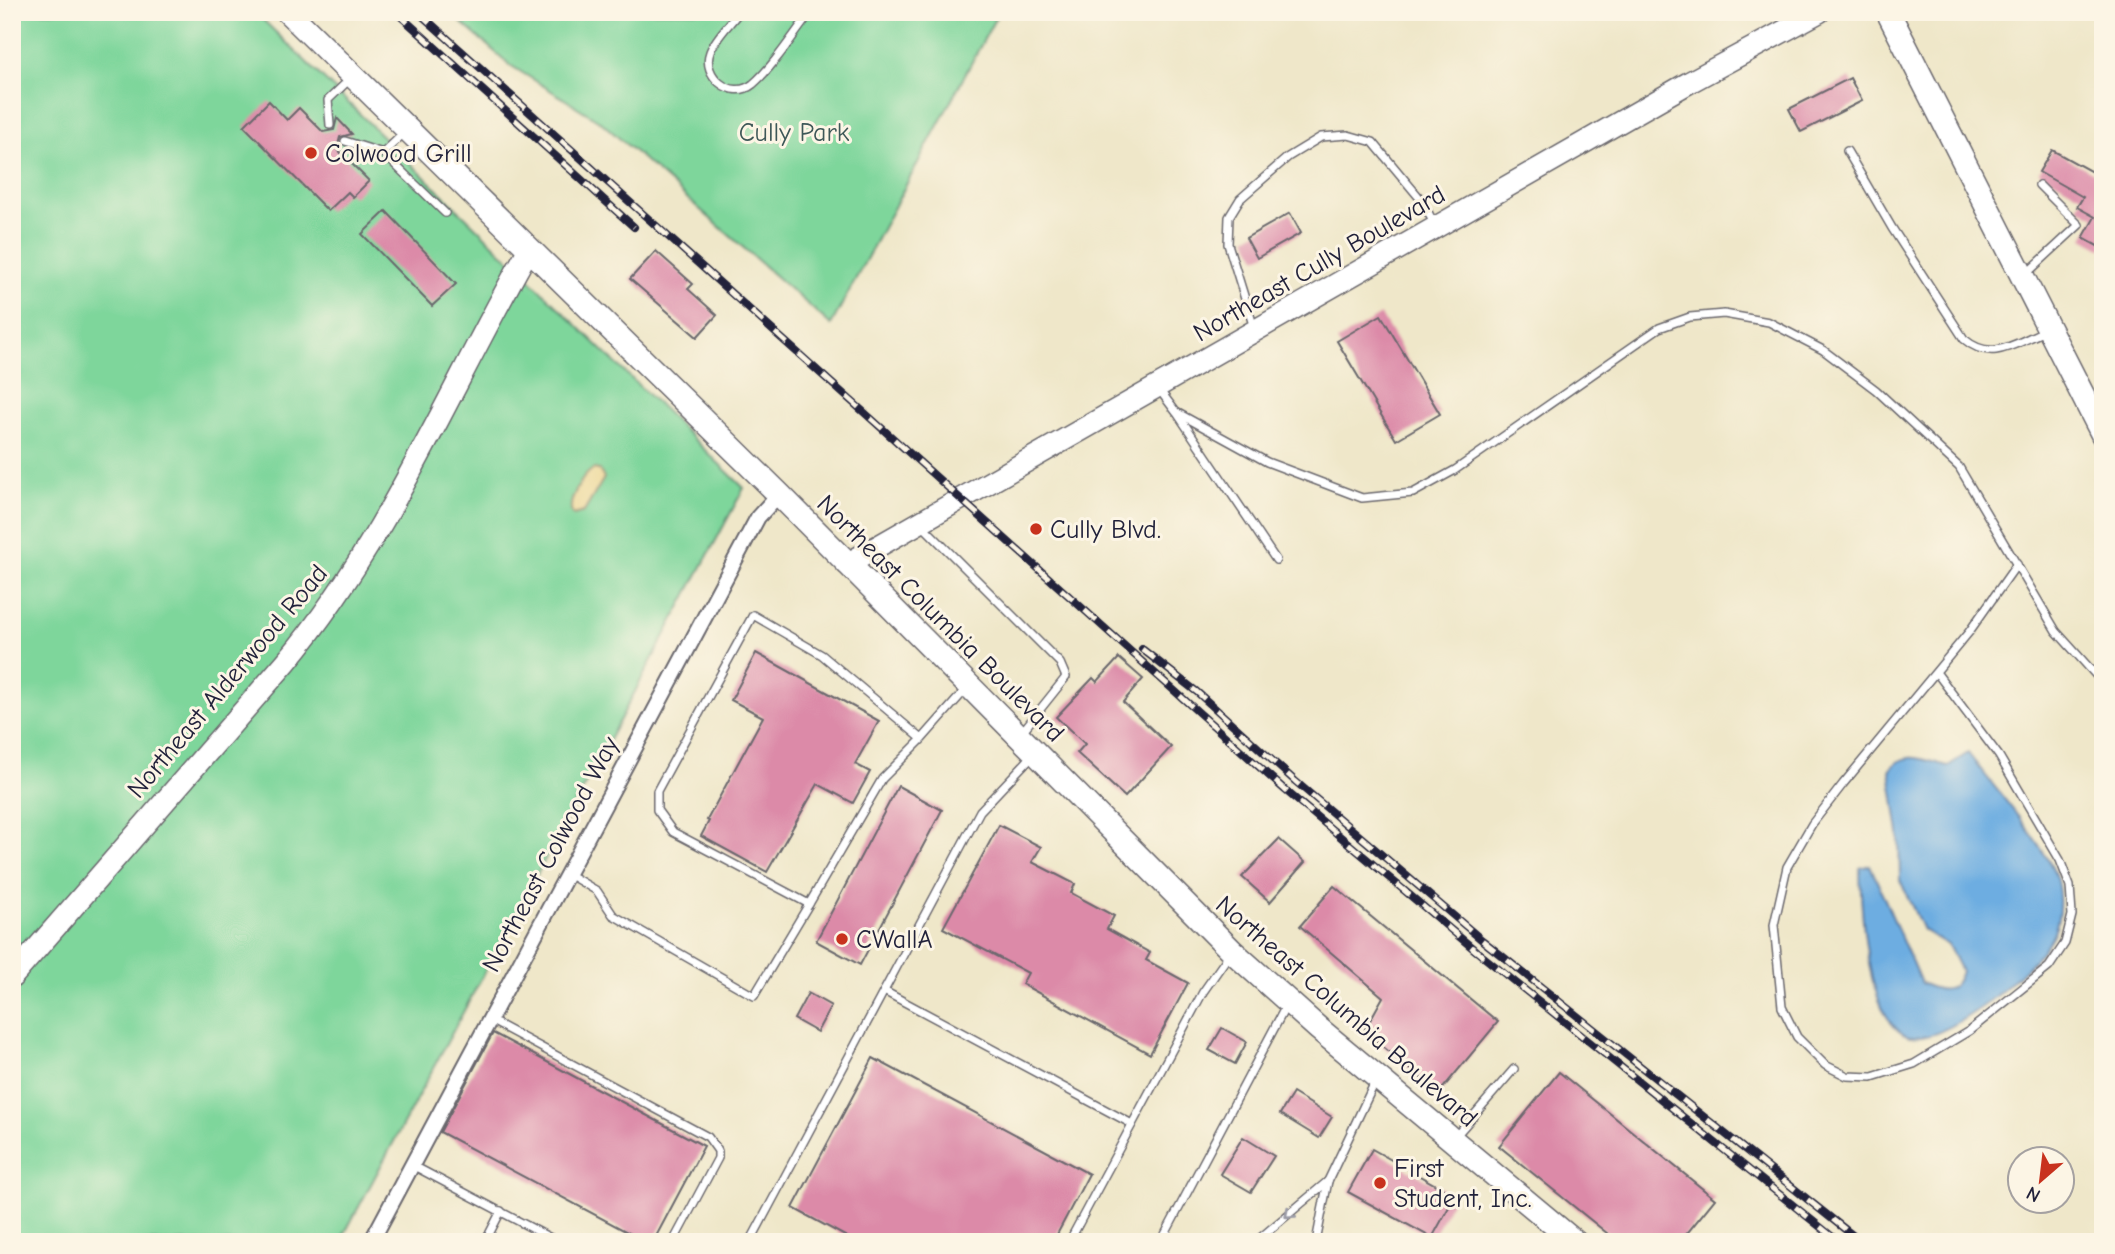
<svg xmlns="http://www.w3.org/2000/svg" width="2115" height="1254" viewBox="0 0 2115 1254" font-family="'Comic Neue',sans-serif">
<rect width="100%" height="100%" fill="#fcf5e5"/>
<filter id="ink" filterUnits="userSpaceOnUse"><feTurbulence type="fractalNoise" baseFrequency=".0143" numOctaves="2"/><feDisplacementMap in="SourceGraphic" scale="14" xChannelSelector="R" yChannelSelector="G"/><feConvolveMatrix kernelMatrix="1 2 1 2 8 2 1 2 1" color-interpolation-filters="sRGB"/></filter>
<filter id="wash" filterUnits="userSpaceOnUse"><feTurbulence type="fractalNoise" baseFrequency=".00686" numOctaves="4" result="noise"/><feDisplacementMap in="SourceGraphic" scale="28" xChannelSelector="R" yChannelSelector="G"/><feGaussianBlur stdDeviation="1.57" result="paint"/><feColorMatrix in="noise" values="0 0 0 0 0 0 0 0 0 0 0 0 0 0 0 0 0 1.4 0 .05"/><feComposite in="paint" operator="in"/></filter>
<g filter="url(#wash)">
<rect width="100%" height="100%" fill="#efe7c9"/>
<g fill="#7ed69b" stroke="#507c6b" stroke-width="2">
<path d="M 12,12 L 255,12 L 744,488 L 340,1242 L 12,1242 Z"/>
<path d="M 449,12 L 993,12 L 997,15 L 831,325 L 601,122 L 510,65 Z"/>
</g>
<path fill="#eeda9e" stroke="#887e6c" stroke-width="2" d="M 593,469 L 599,470 L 604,478 L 584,512 L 573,515 C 565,504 582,476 593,469 Z"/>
<path fill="#6dade1" stroke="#48688e" stroke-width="2" d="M 1968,753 C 1991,784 2042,841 2055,874 C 2061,891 2061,916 2054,932 C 2041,964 1937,1056 1903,1034 C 1865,1009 1861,909 1860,868 L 1870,865 L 1921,983 C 1940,992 1954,995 1961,971 L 1948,945 L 1923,930 L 1900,880 L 1899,833 L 1890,771 C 1904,748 1926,761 1948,766 Z"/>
<g id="blocks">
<g fill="#dc8aa8">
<path d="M 1850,78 L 1862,101 L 1801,132 L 1789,109 Z"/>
<path d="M 269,101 L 287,120 L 299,108 L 323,132 L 334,130 L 337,118 L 352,134 L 340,137 L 337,149 L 369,181 L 353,197 L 348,192 L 328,211 L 244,126 Z"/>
<path d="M 2052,150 L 2103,178 L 2103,249 L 2083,238 L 2095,217 L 2077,207 L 2083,197 L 2039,172 Z"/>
<path d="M 386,211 L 456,284 L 432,306 L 362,234 Z"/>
<path d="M 1290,213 L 1301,233 L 1257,258 L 1246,238 Z"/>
<path d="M 656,251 L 693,284 L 688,289 L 717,315 L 697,337 L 630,279 Z"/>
<path d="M 1381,315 L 1440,414 L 1396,440 L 1337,341 Z"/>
<path d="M 756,653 L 879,721 L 855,764 L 870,772 L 853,803 L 818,784 L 767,872 L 701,836 L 709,821 L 707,820 L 763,717 L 731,700 Z"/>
<path d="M 1119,658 L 1143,679 L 1123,702 L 1171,747 L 1125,797 L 1077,753 L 1085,744 L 1056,717 L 1093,678 L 1097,682 Z"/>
<path d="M 898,786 L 942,810 L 860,965 L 816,941 Z"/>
<path d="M 999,825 L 1041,847 L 1032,862 L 1075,884 L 1071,893 L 1114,916 L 1107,929 L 1150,953 L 1146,960 L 1188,983 L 1150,1054 L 1022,984 L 1028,973 L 943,928 Z"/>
<path d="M 1279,839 L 1305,862 L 1270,902 L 1242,877 Z"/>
<path d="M 1334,886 L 1498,1022 L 1439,1093 L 1364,1031 L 1383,997 L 1300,926 Z"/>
<path d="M 808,993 L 831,1006 L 817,1032 L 794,1019 Z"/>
<path d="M 1222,1028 L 1247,1042 L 1235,1064 L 1209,1050 Z"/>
<path d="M 493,1033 L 704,1146 L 653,1242 L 646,1242 L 440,1132 Z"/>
<path d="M 873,1058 L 1089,1174 L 1053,1242 L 856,1242 L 793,1208 Z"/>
<path d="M 1559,1072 L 1715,1199 L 1680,1242 L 1618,1242 L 1499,1146 Z"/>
<path d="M 1293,1093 L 1332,1117 L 1319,1138 L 1280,1114 Z"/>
<path d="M 1243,1137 L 1274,1156 L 1251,1192 L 1220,1174 Z"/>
<path d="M 1372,1149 L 1455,1196 L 1432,1238 L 1348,1192 Z"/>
</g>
</g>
</g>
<g filter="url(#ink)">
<use href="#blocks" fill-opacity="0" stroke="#6a676d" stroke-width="2"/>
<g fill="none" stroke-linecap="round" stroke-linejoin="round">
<defs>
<g id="lane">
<path d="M 739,12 C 730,24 715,38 710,52 C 701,76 732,101 753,84 C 773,67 794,34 811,12"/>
<path d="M 330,125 L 328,100 L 350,79"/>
<path d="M 345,141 L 383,153 L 404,133"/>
<path d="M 1847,151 L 1892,228 L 1964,339 C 1992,363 2015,343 2045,331"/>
<path d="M 383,153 L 445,213"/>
<path d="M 2025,275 L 2079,225 L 2039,185"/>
<path d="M 1254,328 L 1228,244 L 1229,217 L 1240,199 L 1288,157 L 1321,137 L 1348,135 L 1373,142 L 1423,202 L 1434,224"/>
<path d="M 1158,388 L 1176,412 L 1267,462 L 1362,498 L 1413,493 L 1455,470 L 1659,328 L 1690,317 L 1724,314 L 1769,322 L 1823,350 L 1876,390 L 1959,467 L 2056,631 L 2103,683"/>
<path d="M 1177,413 L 1276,560"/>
<path d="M 921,524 L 1060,663 L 1066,677 L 1022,732"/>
<path d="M 1936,672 L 1999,756 L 2060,860 L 2070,886 L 2072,915 L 2065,943 L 2049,967 L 1969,1031 L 1914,1064 L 1872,1077 L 1847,1076 L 1825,1065 L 1797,1037 L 1782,1007 L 1774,925 L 1787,867 L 1812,824 L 1843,784 L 1969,632 L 2017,564"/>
<path d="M 922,739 L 882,779 L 809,904 L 673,832 L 657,810 L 657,791 L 753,615 L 822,655 L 922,739 L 967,688"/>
<path d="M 568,874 L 597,891 L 613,915 L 754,996 L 809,904"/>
<path d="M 884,991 L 1132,1124"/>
<path d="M 490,1020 L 708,1137 L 718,1151 L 718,1158 L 673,1242"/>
<path d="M 1455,1137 L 1514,1069"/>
<path d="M 412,1165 L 558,1242"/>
<path d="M 485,1242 L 501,1211"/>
<path d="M 750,1242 L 980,811 L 1033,755"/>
<path d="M 1069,1242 L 1203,992 L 1231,952"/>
<path d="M 1161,1242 L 1287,1004"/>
<path d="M 1248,1242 L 1259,1239 L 1328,1181"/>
<path d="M 1316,1242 L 1328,1181 L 1375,1082"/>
</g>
<path id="street" d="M 371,1242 L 758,517 L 779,494"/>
<g id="secondary">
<path d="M 847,564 L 1690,82 L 1819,12"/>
<path d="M 12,977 L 286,662 C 389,539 450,387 529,249"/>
</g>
<g id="primary">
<path d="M 288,12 L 779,494 L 1232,951 L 1319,1029 L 1575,1242"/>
<path d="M 1888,12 L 2103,435"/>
</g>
</defs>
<use href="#lane" stroke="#6a676d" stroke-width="10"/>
<use href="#street" stroke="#6a676d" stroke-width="18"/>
<use href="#secondary" stroke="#6a676d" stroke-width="24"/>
<use href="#primary" stroke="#6a676d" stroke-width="26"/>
<use href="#lane" stroke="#fff" stroke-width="7"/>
<use href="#street" stroke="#fff" stroke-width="14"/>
<use href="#secondary" stroke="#fff" stroke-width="21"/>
<use href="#primary" stroke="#fff" stroke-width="23"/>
<defs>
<g id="rail">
<path d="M 396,12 L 634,227"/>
<path d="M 418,12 L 1285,790 L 1475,950 L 1839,1242"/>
<path d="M 1142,649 L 1197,692 L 1295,781 L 1482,940 L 1861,1242"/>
</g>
</defs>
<use href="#rail" stroke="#22223b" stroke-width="8"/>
<use href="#rail" stroke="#fcf5e5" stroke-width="5" stroke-dasharray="16" stroke-linecap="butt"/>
</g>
<defs><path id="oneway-chevron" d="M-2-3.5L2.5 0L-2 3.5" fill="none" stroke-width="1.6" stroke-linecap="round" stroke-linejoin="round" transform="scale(1.75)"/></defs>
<use stroke="#9c9ca7" href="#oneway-chevron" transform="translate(1289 1214) rotate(140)"/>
</g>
<g fill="#c8321e" stroke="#fcf5e5" stroke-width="2.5">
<circle cx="311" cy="153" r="7"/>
<circle cx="1036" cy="529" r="7"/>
<circle cx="842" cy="939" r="7"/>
<circle cx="1380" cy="1183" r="7"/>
</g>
<g text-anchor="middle" stroke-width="6" stroke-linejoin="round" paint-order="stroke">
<g font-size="26" fill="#3e5858" stroke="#fcf5e5">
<text x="794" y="141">Cully Park</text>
</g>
<g font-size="26" fill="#22223b" stroke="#fcf5e5" text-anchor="start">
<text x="325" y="162">Colwood Grill</text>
<text x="1050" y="538">Cully Blvd.</text>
<text x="856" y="948">CWallA</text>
<text x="1394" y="1177">First<tspan x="1394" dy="30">Student, Inc.</tspan></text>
</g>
<g font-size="26" fill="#22223b" stroke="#fcf5e5">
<text transform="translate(1319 263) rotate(-30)" y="9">Northeast Cully Boulevard</text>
<text transform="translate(941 618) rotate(45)" y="9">Northeast Columbia Boulevard</text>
<text transform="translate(227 681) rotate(-50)" y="9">Northeast Alderwood Road</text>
<text transform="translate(550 854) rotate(-62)" y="9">Northeast Colwood Way</text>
<text transform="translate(1347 1011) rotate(41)" y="9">Northeast Columbia Boulevard</text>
</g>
</g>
<rect width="2115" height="1254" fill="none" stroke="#fcf5e5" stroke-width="42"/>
<g transform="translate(2041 1180) rotate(208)"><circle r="33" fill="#fcf5e5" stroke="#a5a1a1" stroke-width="2"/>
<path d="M0-5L12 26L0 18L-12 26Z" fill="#c8321e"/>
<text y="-10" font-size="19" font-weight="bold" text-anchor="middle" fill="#22223b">N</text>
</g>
</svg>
